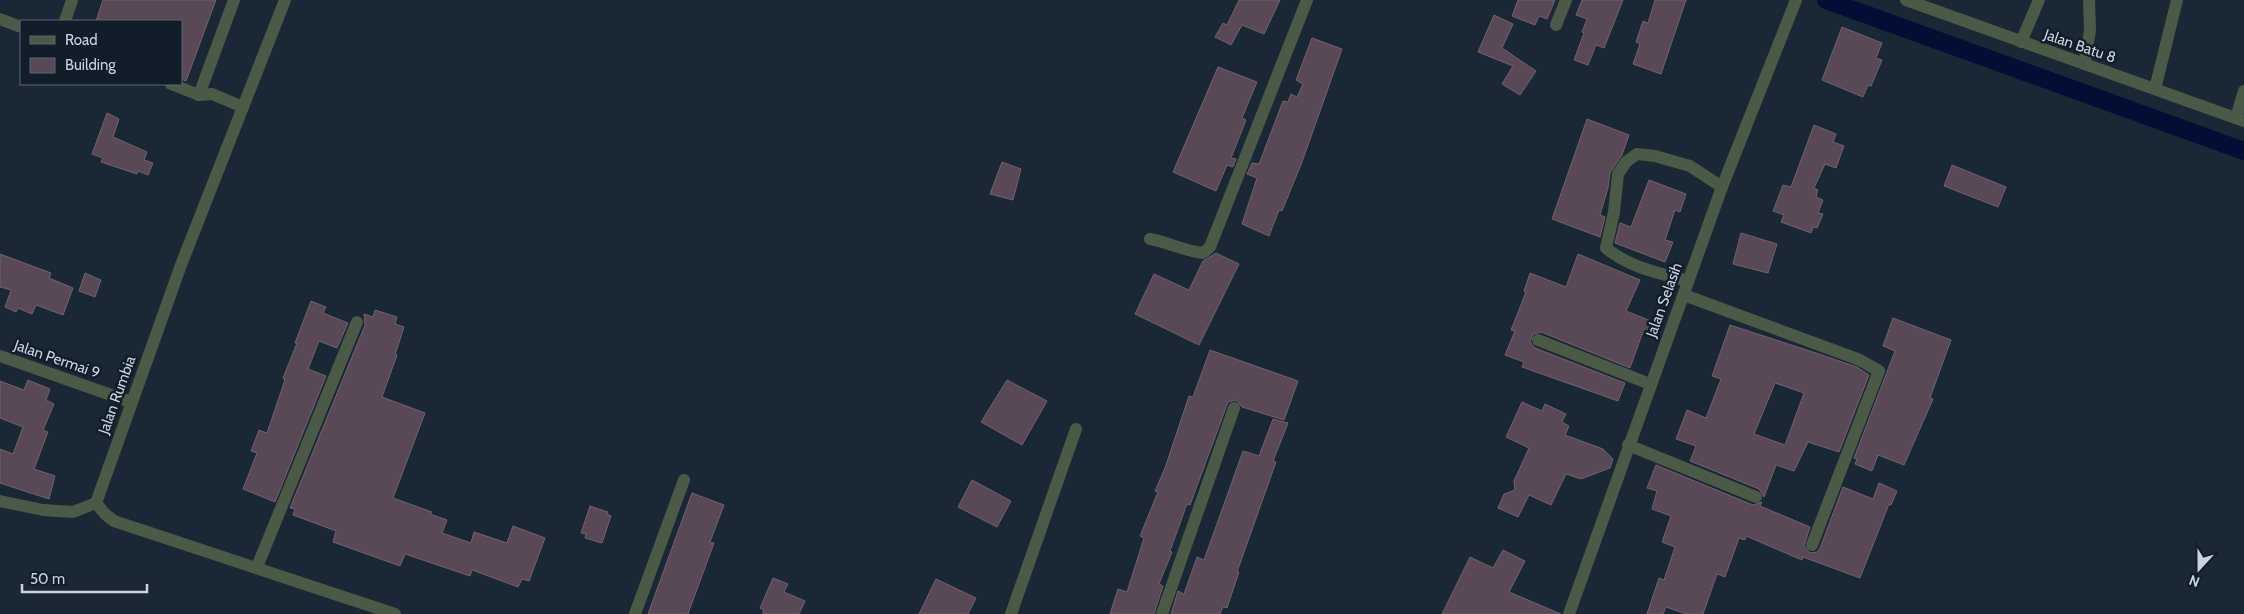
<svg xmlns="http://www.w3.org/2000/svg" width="2244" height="614" viewBox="0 0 2244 614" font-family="Cabin,sans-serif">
<rect width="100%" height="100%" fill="#1a2734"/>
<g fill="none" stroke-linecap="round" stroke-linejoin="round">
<path stroke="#030e35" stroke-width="18" d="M 1826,0 L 2244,151"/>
</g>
<g fill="#594855" stroke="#73616f" fill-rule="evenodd">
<path d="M 103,0 L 216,0 L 186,81 L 181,79 L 181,21 L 96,21 Z"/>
<path d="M 1239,0 L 1280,0 L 1264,34 L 1242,25 L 1231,45 L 1215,37 L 1223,23 L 1227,25 Z"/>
<path d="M 1518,0 L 1555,0 L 1547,19 L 1539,16 L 1535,25 L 1512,16 Z"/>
<path d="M 1582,0 L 1623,0 L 1604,48 L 1596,45 L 1588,65 L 1574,60 L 1584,33 L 1582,32 L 1587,19 L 1576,15 Z"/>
<path d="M 1655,0 L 1686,0 L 1661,74 L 1633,64 L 1640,44 L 1636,42 L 1643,21 L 1648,23 Z"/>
<path d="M 1494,15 L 1513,24 L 1502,48 L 1536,71 L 1520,95 L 1502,84 L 1513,66 L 1478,52 Z"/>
<path d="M 1842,27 L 1882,43 L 1876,58 L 1882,60 L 1871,86 L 1868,85 L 1863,97 L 1822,80 Z"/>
<path d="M 1312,38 L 1342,49 L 1302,162 L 1282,211 L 1279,210 L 1269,236 L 1242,224 L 1257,178 L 1247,174 L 1252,163 L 1259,164 L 1283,101 L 1288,102 L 1291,94 L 1297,97 L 1303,84 L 1296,80 Z"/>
<path d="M 1218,67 L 1257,82 L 1242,118 L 1246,120 L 1231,158 L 1236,159 L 1233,167 L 1227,165 L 1216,191 L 1173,172 Z"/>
<path d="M 107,113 L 119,119 L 113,137 L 147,152 L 144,160 L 153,163 L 148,175 L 138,171 L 137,174 L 101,162 L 103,158 L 92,154 Z"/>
<path d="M 1587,119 L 1629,135 L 1622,155 L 1610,173 L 1608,188 L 1600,215 L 1605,217 L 1600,237 L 1552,219 Z"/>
<path d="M 1814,125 L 1836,134 L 1833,142 L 1844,146 L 1836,168 L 1825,164 L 1814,188 L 1818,190 L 1816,197 L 1823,200 L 1818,213 L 1823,214 L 1817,228 L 1813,227 L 1811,233 L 1781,222 L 1784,215 L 1773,211 L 1783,185 L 1791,187 Z"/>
<path d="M 1002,162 L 1021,169 L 1013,200 L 990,194 Z"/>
<path d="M 1952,165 L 2006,187 L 1998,207 L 1944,186 Z"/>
<path d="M 1649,180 L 1686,194 L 1680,212 L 1675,210 L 1665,240 L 1673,242 L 1665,262 L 1615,243 L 1620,223 L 1631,227 Z"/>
<path d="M 1741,233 L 1777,244 L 1768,273 L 1733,264 Z"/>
<path d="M 1216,253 L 1239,264 L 1199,345 L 1135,314 L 1154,274 L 1189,290 L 1203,261 Z"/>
<path d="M 0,254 L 51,273 L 49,278 L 73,288 L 63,315 L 36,305 L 32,314 L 18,308 L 16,312 L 5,307 L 11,290 L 0,287 Z"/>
<path d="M 1578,254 L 1640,280 L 1626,311 L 1656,323 L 1652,337 L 1642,334 L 1630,368 L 1541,332 L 1533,334 L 1530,342 L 1535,348 L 1625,383 L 1618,401 L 1522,367 L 1524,362 L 1505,355 L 1515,331 L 1511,330 L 1526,292 L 1524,291 L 1530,273 L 1566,287 Z"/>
<path d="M 85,273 L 101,280 L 95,297 L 79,291 Z"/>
<path d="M 311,301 L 326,307 L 323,313 L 348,323 L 337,348 L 319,341 L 308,369 L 326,376 L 275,502 L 243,489 L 257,453 L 251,451 L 259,430 L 267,433 L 285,380 L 283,378 L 297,343 L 295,343 Z"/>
<path d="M 375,310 L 397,317 L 395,324 L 404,327 L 395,355 L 397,355 L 382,397 L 425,413 L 393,498 L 432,512 L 430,514 L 447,520 L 442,533 L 471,543 L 474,532 L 507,543 L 513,526 L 545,538 L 529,581 L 522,579 L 518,587 L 472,570 L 470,576 L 405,554 L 400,566 L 333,542 L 336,531 L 293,515 L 295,509 L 290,508 L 365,325 L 364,314 L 373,317 Z"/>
<path d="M 1893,318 L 1951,340 L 1930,398 L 1933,399 L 1904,465 L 1878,455 L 1872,471 L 1855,464 L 1857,459 L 1854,458 L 1895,351 L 1883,346 Z"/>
<path d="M 1730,325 L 1819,354 L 1857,367 L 1869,375 L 1839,452 L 1808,442 L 1794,471 L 1776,465 L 1764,497 L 1759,489 L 1690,461 L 1696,446 L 1676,439 L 1687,410 L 1706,418 L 1721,379 L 1712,376 ZM 1775,383 L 1804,393 L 1785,445 L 1754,434 Z"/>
<path d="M 1210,350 L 1298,381 L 1284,420 L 1242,407 L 1236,400 L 1228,402 L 1190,505 L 1187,504 L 1170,551 L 1172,552 L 1159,584 L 1163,586 L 1154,614 L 1110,614 L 1118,589 L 1127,592 L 1144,538 L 1140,536 L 1158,492 L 1155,491 L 1165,468 L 1189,396 L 1193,397 Z"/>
<path d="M 28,380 L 50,389 L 46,400 L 54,404 L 43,430 L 48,432 L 34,469 L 55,476 L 49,499 L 0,483 L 0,449 L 13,454 L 23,427 L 0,418 L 0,381 L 24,390 Z"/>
<path d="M 1007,380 L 1047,401 L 1022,445 L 981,422 Z"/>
<path d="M 1522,402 L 1542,411 L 1545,404 L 1566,414 L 1562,422 L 1569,426 L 1565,435 L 1603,449 L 1613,459 L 1610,468 L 1581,479 L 1566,474 L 1551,505 L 1529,495 L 1518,517 L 1498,508 L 1504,494 L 1515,490 L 1514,481 L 1529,448 L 1506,437 Z"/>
<path d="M 1273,419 L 1288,423 L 1273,461 L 1276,462 L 1237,572 L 1239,572 L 1227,608 L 1223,607 L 1220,614 L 1171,614 L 1178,591 L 1184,594 L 1197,557 L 1204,560 L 1243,451 L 1259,456 Z"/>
<path d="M 1656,465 L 1753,505 L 1762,502 L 1760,506 L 1810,527 L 1804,546 L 1810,553 L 1817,552 L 1820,548 L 1843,487 L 1873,499 L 1879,483 L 1897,491 L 1891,505 L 1889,504 L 1860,578 L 1803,557 L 1802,560 L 1746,536 L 1745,540 L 1739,538 L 1725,577 L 1717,574 L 1703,614 L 1686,614 L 1666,607 L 1663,614 L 1647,614 L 1659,578 L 1664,580 L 1675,547 L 1662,542 L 1671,516 L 1652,509 L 1657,491 L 1647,488 Z"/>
<path d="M 972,480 L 1011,501 L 997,527 L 958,507 Z"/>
<path d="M 692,493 L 724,505 L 710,542 L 714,543 L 688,614 L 648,614 Z"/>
<path d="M 590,506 L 608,512 L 607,514 L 611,516 L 602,543 L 585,538 L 586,534 L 581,533 Z"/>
<path d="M 1503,550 L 1525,561 L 1509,592 L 1561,614 L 1442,614 L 1470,557 L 1493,568 Z"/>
<path d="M 773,578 L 788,584 L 784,592 L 805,601 L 799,614 L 763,614 L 764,610 L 760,608 Z"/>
<path d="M 936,579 L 976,598 L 968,614 L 919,614 Z"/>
</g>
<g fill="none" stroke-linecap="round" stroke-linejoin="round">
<g stroke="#4b5a47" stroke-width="12">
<path d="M 285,0 L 181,265 L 96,503 L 105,514 L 114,521 L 395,614"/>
<path d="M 0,19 L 21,27"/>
<path d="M 65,21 L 72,0"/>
<path d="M 1556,25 L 1566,0"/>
<path d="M 2021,42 L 2039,0"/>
<path d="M 2084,64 L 2090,31 L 2089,0"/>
<path d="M 171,84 L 199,95 L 212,94 L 243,107"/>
<path d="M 2155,89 L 2177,0"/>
<path d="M 199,95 L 234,0"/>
<path d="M 2236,118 L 2244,91"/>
<path d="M 1150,239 C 1168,242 1184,251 1203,253 L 1210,247 L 1307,0"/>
<path d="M 1688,281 C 1659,273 1630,268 1606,248 L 1614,212 L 1618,174 L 1626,162 L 1637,154 L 1655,156 L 1690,166 L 1722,187"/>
<path d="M 1684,295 L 1860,360 L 1879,371 L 1812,545"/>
<path d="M 1538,340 L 1650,384"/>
<path d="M 0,356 L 131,402"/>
<path d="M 1628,445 L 1756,497"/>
<path d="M 0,501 L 43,510 L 73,512 L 96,503"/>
<path d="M 257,567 L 357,322"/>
<path d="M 635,614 L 684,480"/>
<path d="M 1011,614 L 1076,429"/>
<path d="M 1162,614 L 1234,408"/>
<path d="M 1569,614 L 1722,187 L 1796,0"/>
</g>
<path stroke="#4b5a47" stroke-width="12" d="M 1906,0 L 2244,121"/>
</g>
<g text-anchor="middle" stroke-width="5" stroke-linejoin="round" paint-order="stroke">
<g font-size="15" fill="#cbd3dc" stroke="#111e2a">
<text transform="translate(2080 46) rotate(19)" y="5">Jalan Batu 8</text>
<text transform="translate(1664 300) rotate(-70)" y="5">Jalan Selasih</text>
<text transform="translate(57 359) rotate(19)" y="5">Jalan Permai 9</text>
<text transform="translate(117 395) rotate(-70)" y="5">Jalan Rumbia</text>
</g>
</g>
<rect x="20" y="20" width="162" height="65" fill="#111e2a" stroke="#5b6671"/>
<rect x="30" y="36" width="25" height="8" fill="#4b5a47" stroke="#5b6671"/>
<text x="65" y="45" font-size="15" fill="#cbd3dc">Road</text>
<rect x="30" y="58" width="25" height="15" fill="#594855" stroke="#5b6671"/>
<text x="65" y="70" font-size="15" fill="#cbd3dc">Building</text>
<g transform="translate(2199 569) rotate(201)" stroke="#111e2a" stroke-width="4" paint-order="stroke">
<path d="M0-4L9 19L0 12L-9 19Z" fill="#cbd3dc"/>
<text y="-8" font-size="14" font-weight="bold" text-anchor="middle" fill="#cbd3dc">N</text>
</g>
<path d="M22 584v8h125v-8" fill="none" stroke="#cbd3dc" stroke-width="2.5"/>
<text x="30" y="584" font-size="15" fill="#cbd3dc" stroke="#111e2a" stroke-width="4" paint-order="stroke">50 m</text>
</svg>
